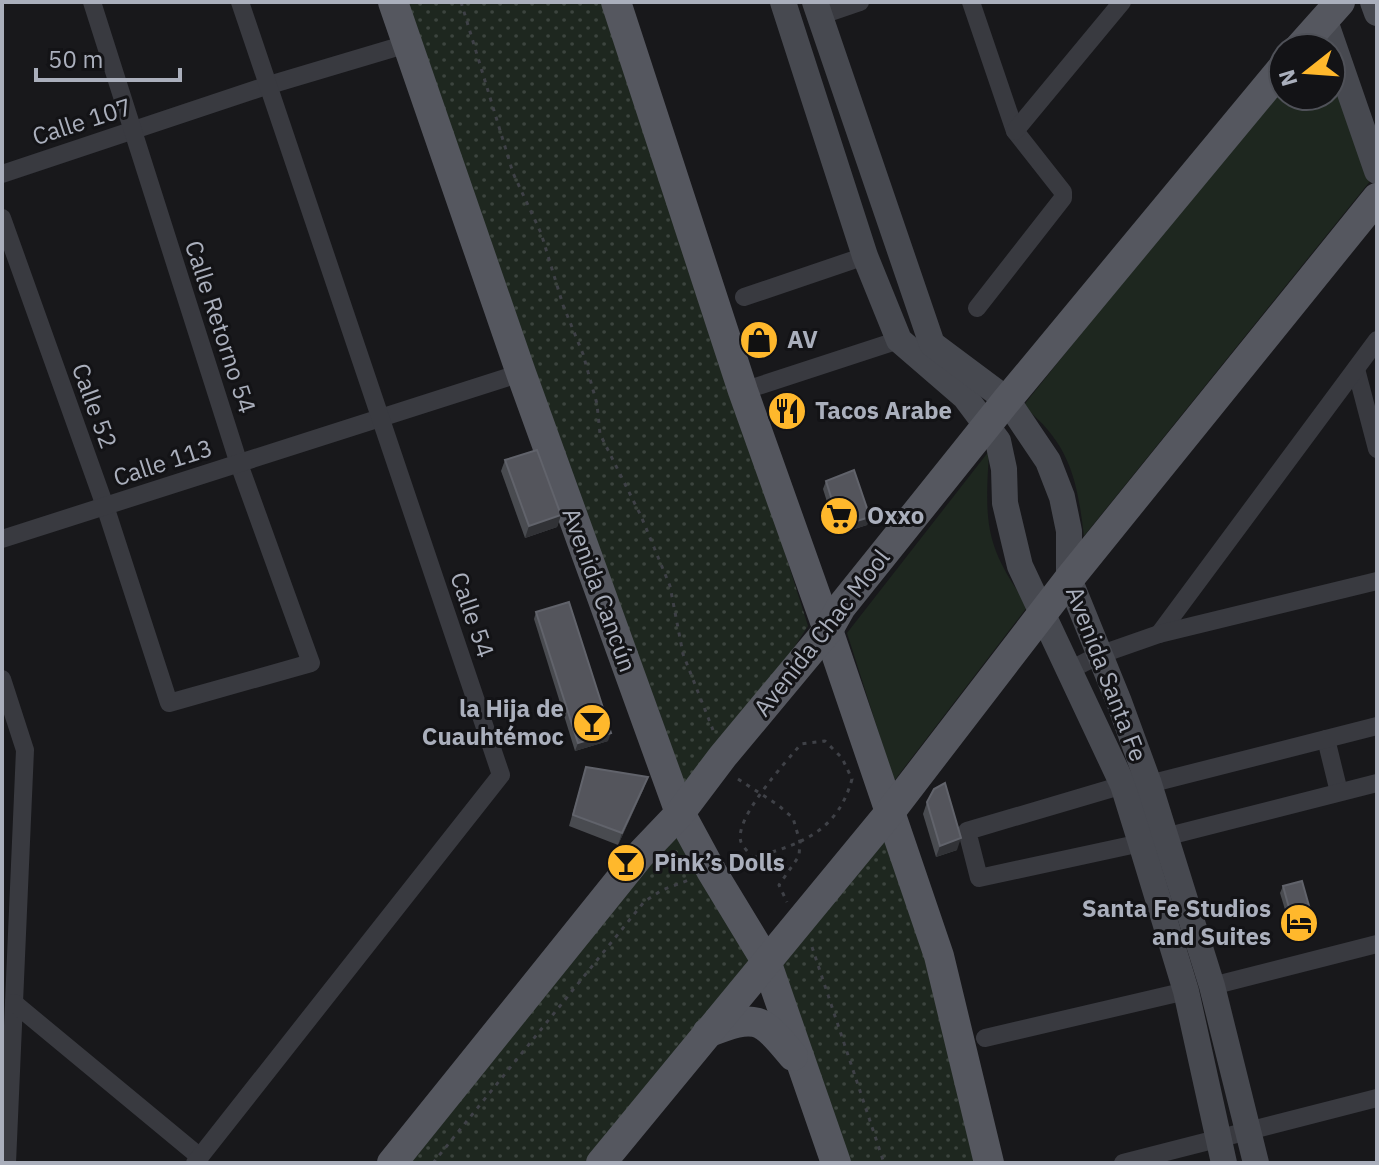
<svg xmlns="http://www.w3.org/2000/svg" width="1379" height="1165" viewBox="0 0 1379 1165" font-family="'IBM Plex Sans',sans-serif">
<defs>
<pattern id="park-dots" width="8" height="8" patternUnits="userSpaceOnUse" patternTransform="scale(2)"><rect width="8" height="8" fill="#1e271f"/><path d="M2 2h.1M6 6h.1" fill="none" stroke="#3c443e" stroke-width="1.8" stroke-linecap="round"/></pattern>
</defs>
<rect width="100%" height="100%" fill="#18181b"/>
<g fill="#1e271f">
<path d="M 1331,65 L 1371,180 L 1084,536 C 1077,479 1070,444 1023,406 L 1283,82 L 1283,96 L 1331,96 Z"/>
<path d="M 989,451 C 985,523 984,545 1028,606 L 894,781 L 847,633 Z"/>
</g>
<g fill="url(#park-dots)">
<path d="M 404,2 L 611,2 L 808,626 L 723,756 L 682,784 Z"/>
<path d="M 674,832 L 757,961 L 595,1163 L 401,1163 Z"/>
<path d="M 885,840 L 960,1043 L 989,1163 L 837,1163 L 775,962 Z"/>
</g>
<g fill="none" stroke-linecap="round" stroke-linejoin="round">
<g stroke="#3f4147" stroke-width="3" stroke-dasharray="4 6" stroke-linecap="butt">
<path d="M 461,2 L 513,173 L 541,233 L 563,305 L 583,354 L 597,404 L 600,434 L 641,516 L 670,586 L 683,654 L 713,730"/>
<path d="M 738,779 L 778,805 L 793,818 L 800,842 L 799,856 L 779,885 L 787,902"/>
<path d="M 734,864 C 788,846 835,841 852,779 L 842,758 L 825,741 L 801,744 C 786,762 733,819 741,842 C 743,847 750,854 753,858"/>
<path d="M 812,947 L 884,1163"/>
<path d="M 433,1163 L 644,902 L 662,890 L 689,880"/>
</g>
<g stroke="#393a40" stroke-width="18">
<path d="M 971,2 L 1015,131 L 1063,192 L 1063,198 L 977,308"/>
<path d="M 819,16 L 860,2"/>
<path d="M 1015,131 L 1122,2"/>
<path d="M 2,174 L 266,86 L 407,44"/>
<path d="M 2,218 L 105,506 L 169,703 L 311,663 L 239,464 L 92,2"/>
<path d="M 744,297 L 865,256"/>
<path d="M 1356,369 L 1377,449"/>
<path d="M 743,391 L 899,340"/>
<path d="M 2,539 L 521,373"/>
<path d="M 1159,634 L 1377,340"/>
<path d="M 1068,671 L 1099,655 L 1159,634 L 1377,581"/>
<path d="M 2,679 L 25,750 L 7,1163"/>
<path d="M 1326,739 L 1339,792"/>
<path d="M 1149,784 L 1377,726"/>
<path d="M 1123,785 L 967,831 L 979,878 L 1141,843 L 1377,783"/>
<path d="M 1212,986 L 1377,944"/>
<path d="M 14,1003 L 200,1157"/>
<path d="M 985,1038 L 1186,991"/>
<path d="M 195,1163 L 501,775 L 240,2"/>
<path d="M 1123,1163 L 1377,1098"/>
</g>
<g stroke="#474950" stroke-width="26">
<path d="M 783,2 L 865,256 L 899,340 L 965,397 L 998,441 L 1004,469 L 1005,503 L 1020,566 L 1123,785 L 1141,843 L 1186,991 L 1224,1163"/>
<path d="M 815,2 L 932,344 L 1007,400 L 1048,461 L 1062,497 L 1069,531 L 1069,579 L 1119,702 L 1149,784 L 1212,986 L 1256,1163"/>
<path d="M 1373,2 L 1377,13"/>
<path d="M 1324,18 L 1377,171"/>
</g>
<g stroke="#55575f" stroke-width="30">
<path d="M 393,2 L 521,373 L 680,813 L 712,872 L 766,961 L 836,1163"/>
<path d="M 616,2 L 743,391 L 828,630 L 939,956 L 989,1163"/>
<path d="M 1299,48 L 1340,2"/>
<path d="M 707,1033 C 756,1014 760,1016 793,1056"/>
<path d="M 392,1163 L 639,856 L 680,813 L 723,756 L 828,630 L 841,607 L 1007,400 L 1283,67"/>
<path d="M 601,1163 L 890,812 L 1069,579 L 1377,198"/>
</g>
</g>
<g fill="#494b50">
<path d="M 505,460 L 561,515 L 557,527 L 525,538 L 501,471 Z"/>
<path d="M 826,481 L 870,517 L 867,525 L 848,531 L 834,524 L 823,489 Z"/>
<path d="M 536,612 L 608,741 L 575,751 L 534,619 Z"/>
<path d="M 586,767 L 644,788 L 618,845 L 569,826 Z"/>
<path d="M 927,802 L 957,850 L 936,857 L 923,814 Z"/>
<path d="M 1283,886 L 1310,928 L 1292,933 L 1280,893 Z"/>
</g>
<g fill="#313236">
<path d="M 561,515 L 557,527 L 525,538 L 529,526 Z"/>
<path d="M 870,517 L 867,525 L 848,531 L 850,523 Z"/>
<path d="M 611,733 L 608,741 L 575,751 L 578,743 Z"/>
<path d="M 648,777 L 644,788 L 618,845 L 622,833 Z"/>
<path d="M 961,838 L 957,850 L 936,857 L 940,846 Z"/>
<path d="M 1313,920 L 1310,928 L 1292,933 L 1294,926 Z"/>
</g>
<g fill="#54555c" stroke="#61636b" stroke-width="2">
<path d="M 537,450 L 561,515 L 529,526 L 505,460 Z"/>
<path d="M 854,470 L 870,517 L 850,523 L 837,516 L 826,481 Z"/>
<path d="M 569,602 L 611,733 L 578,743 L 536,612 Z"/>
<path d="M 586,767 L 648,777 L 622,833 L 573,815 Z"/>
<path d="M 945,783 L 961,838 L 940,846 L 927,802 L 934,789 Z"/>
<path d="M 1302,881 L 1313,920 L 1294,926 L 1283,886 Z"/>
</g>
<defs>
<symbol id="shop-disc" viewBox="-11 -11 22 22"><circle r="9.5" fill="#ffb82c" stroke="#131316"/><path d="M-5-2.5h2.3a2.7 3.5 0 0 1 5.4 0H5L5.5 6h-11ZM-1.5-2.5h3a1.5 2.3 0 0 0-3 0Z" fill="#111"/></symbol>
<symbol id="restaurant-disc" viewBox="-11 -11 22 22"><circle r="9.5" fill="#ffb82c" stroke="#131316"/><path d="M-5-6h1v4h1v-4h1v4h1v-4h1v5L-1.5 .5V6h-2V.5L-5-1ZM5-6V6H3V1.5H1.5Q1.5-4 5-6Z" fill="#111"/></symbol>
<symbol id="supermarket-disc" viewBox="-11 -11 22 22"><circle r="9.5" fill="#ffb82c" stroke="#131316"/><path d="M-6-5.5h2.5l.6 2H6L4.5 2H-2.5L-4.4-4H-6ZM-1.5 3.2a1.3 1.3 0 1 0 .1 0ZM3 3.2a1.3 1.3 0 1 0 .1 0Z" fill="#111"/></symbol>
<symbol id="bar-disc" viewBox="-11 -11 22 22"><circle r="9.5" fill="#ffb82c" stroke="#131316"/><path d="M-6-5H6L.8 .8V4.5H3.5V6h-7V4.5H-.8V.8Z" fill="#111"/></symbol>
<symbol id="hotel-disc" viewBox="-11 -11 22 22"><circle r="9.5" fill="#ffb82c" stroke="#131316"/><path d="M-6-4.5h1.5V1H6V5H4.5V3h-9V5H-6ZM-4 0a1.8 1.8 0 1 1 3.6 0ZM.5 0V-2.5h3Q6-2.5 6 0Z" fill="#111"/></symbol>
</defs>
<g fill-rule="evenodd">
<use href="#shop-disc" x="737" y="318" width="44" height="44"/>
<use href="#restaurant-disc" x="765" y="389" width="44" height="44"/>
<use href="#supermarket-disc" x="817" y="494" width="44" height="44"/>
<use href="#bar-disc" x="570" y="701" width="44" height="44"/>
<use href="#bar-disc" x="604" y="841" width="44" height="44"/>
<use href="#hotel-disc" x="1277" y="901" width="44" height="44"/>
</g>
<g text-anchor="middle" stroke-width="6" stroke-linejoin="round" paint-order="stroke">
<g font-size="24" fill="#aaafbc" stroke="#131316">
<text transform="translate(82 122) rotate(-18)" y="8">Calle 107</text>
<text transform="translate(220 327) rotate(72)" y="8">Calle Retorno 54</text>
<text transform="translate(94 406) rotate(70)" y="8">Calle 52</text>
<text transform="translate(163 463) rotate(-18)" y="8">Calle 113</text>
<text transform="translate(599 590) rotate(70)" y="8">Avenida Cancún</text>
<text transform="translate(472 615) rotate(71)" y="8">Calle 54</text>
<text transform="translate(822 633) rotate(-52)" y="8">Avenida Chac Mool</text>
<text transform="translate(1106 674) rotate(69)" y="8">Avenida Santa Fe</text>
</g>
<g font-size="24" font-weight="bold" fill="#aaafbc" stroke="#131316" text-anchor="start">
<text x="787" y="348">AV</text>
<text x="815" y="419">Tacos Arabe</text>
<text x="867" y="524">Oxxo</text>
<text x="564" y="717" text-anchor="end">la Hija de<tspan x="564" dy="28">Cuauhtémoc</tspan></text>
<text x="654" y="871">Pink’s Dolls</text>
<text x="1271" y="917" text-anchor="end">Santa Fe Studios<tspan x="1271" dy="28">and Suites</tspan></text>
</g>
</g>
<rect width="1379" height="1165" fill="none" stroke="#aaafbc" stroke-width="8"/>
<g transform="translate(1307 72) rotate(253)"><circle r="38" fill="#131316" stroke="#4f5158" stroke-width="2"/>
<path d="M0-6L14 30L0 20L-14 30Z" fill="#ffb82c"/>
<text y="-12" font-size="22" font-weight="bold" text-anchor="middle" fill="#aaafbc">N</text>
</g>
<path d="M36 68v12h144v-12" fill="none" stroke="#aaafbc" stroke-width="4"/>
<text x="48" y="68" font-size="24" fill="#aaafbc" stroke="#131316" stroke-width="6" paint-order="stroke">50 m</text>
</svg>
